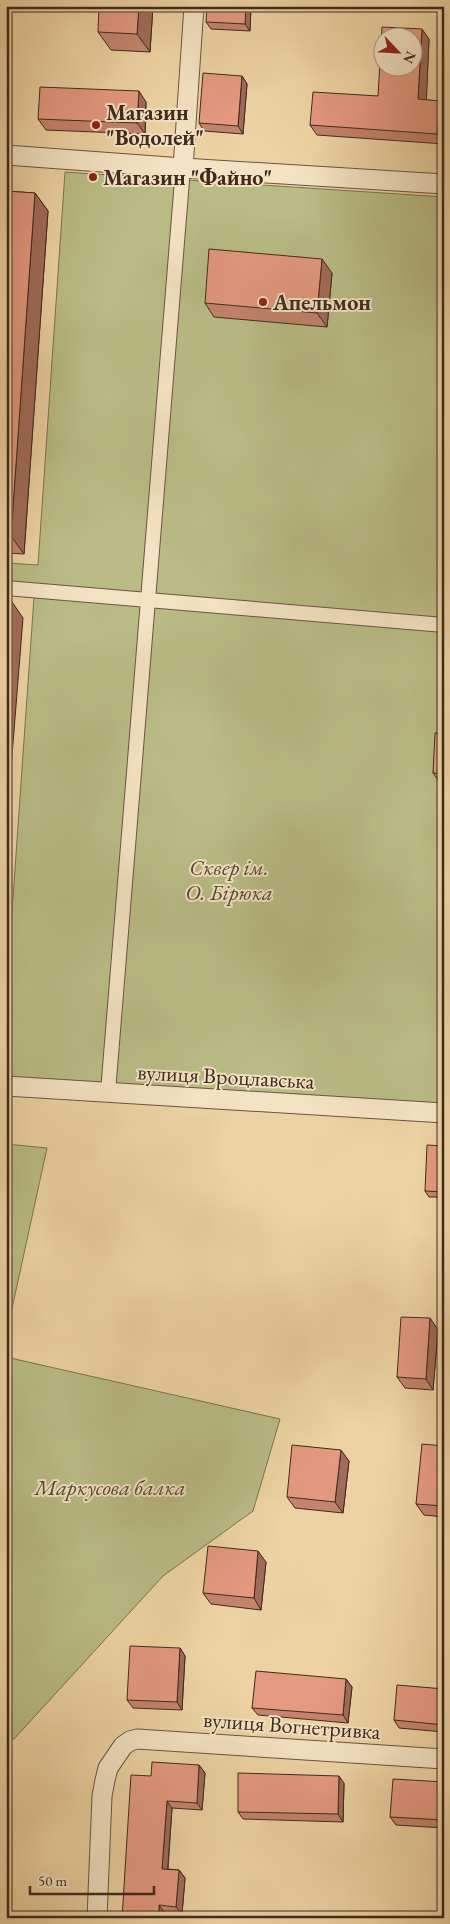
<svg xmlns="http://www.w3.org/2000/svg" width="450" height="1924" viewBox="0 0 450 1924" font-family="'EB Garamond',serif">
<rect width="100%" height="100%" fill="#edd3a3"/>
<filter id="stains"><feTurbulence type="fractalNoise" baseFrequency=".004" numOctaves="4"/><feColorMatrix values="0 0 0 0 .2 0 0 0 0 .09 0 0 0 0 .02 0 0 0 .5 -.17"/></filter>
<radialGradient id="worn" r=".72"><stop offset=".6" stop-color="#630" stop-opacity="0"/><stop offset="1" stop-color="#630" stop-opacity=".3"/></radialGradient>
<g fill="#b9bc85" stroke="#7c7352">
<path d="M 65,172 L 444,197 L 444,1111 L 6,1077 L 6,998 L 34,597 L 6,594 L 6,563 L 38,565 Z"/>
<path d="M 6,1144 L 47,1148 L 6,1336 Z"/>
<path d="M 6,1357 L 280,1419 L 253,1511 L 163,1576 L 14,1739 L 6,1740 Z"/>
</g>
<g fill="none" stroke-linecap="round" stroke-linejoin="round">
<defs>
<g id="pedestrian">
<path d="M 183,168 L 148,600 L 444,625"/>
<path d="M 6,588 L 148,600 L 108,1092"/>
</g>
<g id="minor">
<path d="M 6,155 L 183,168 L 444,184"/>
<path d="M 183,168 L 194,6"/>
<path d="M 6,1086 L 444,1113"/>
<path d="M 97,1918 L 102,1796 L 105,1780 L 108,1768 L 123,1746 L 130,1741 L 137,1739 L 444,1759"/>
</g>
</defs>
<use href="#pedestrian" stroke="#6b5441" stroke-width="16"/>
<use href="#minor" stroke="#6b5441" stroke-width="21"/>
<use href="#pedestrian" stroke="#f3e2c3" stroke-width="14"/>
<use href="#minor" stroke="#f3e2c3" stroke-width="19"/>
</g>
<g fill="#c4846e" stroke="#402a20">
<path d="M 153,6 L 150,52 L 111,50 L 98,32 Z"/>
<path d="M 251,6 L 250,31 L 211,29 L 206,22 Z"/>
<path d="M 429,39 L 426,100 L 440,101 L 444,107 L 444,144 L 317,135 L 310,125 L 378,96 Z"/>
<path d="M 242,76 L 247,84 L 243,134 L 204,131 L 199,123 Z"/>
<path d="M 146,102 L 145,134 L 46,130 L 38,119 Z"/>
<path d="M 6,191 L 35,193 L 48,211 L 24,554 L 6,553 Z"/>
<path d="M 332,273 L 327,327 L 214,317 L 205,303 Z"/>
<path d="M 444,733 L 444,788 L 443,787 L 433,773 Z"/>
<path d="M 444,1146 L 444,1197 L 429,1197 L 425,1191 Z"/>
<path d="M 430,1318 L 438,1330 L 433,1390 L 405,1388 L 397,1377 Z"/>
<path d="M 444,1446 L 444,1517 L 424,1515 L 416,1504 Z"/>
<path d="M 349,1461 L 343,1513 L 295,1508 L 287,1497 Z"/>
<path d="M 266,1562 L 261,1610 L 211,1604 L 203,1593 Z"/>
<path d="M 180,1648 L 185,1656 L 182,1710 L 133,1708 L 127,1700 Z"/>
<path d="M 346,1679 L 352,1687 L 348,1723 L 258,1715 L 252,1708 Z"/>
<path d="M 444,1689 L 444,1732 L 399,1728 L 394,1720 Z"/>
<path d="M 199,1765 L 205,1773 L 202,1810 L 172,1808 L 168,1869 L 179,1870 L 185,1878 L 182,1914 L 165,1913 L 165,1918 L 122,1918 L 151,1776 Z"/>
<path d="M 444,1782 L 444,1828 L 396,1825 L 390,1817 Z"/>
<path d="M 344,1783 L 343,1822 L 243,1819 L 238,1812 Z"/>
</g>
<g fill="#a06b5a" stroke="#402a20">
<path d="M 6,6 L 12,6 L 6,17 Z"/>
<path d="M 139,6 L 153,6 L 150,52 L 137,34 Z"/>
<path d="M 246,6 L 251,6 L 250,31 L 245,24 Z"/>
<path d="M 422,29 L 429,39 L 426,110 L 418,99 Z"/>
<path d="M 242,76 L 247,84 L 243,134 L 238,126 Z"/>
<path d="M 139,91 L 146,102 L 145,134 L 137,123 Z"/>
<path d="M 440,101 L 444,107 L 444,144 L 437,134 Z"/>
<path d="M 35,193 L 48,211 L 24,554 L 11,536 Z"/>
<path d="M 322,259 L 332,273 L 327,327 L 317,313 Z"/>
<path d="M 10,599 L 23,618 L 6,831 L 6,646 Z"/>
<path d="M 430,1318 L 438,1330 L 433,1390 L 426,1379 Z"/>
<path d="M 341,1450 L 349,1461 L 343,1513 L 335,1502 Z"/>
<path d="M 258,1551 L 266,1562 L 261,1610 L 254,1598 Z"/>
<path d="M 180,1648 L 185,1656 L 182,1710 L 177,1702 Z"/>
<path d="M 346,1679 L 352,1687 L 348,1723 L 343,1715 Z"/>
<path d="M 199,1765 L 205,1773 L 202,1810 L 197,1803 Z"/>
<path d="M 339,1776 L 344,1783 L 343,1822 L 338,1814 Z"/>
<path d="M 167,1801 L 172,1808 L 167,1877 L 162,1869 Z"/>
<path d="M 179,1870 L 185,1878 L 182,1914 L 176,1907 Z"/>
<path d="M 159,1905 L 165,1913 L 165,1918 L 159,1918 Z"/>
</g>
<g fill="#e49980" stroke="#402a20" fill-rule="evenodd">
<path d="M 99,6 L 139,6 L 137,34 L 98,32 Z"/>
<path d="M 207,6 L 246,6 L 245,24 L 206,22 Z"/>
<path d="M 382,27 L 422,29 L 418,99 L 440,101 L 437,134 L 310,125 L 313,92 L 378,96 ZM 382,38 L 412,38 L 412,68 L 382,68 Z"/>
<path d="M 203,73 L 242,76 L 238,126 L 199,123 Z"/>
<path d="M 40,87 L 139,91 L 137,123 L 38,119 Z"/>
<path d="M 6,191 L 35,193 L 11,536 L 6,536 Z"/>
<path d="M 209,249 L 322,259 L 317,313 L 205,303 Z"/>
<path d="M 6,599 L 10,599 L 6,646 Z"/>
<path d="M 435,733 L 444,733 L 444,774 L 433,773 Z"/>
<path d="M 427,1145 L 444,1146 L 444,1192 L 425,1191 Z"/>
<path d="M 401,1317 L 430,1318 L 426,1379 L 397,1377 Z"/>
<path d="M 422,1444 L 444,1446 L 444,1506 L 416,1504 Z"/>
<path d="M 292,1445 L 341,1450 L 335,1502 L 287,1497 Z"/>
<path d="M 208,1546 L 258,1551 L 254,1598 L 203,1593 Z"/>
<path d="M 130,1646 L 180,1648 L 177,1702 L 127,1700 Z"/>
<path d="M 256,1671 L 346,1679 L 343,1715 L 252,1708 Z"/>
<path d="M 397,1685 L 444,1689 L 444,1725 L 394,1720 Z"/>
<path d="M 152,1762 L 199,1765 L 197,1803 L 167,1801 L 162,1869 L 179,1870 L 176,1907 L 159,1905 L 159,1918 L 122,1918 L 131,1775 L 151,1776 Z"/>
<path d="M 238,1773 L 339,1776 L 338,1814 L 238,1812 Z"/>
<path d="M 393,1779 L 444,1782 L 444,1820 L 390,1817 Z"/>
</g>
<g fill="#8f2418" stroke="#f3e2c3" stroke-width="2">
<circle cx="96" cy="125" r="5"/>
<circle cx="93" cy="177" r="5"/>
<circle cx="263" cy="302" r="5"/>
</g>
<g text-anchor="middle" stroke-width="4" stroke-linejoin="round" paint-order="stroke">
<g font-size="22" font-weight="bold" fill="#402a20" stroke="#f3e2c3" text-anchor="start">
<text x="106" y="120">Магазин<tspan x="106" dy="25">"Водолей"</tspan></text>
<text x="103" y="185">Магазин "Файно"</text>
<text x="273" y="310">Апельмон</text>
</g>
<g font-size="22" font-style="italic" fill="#584734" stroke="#f3e2c3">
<text x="229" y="875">Сквер ім.<tspan x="229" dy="25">О. Бірюка</tspan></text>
<text x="110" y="1495">Маркусова балка</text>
</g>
<g font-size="22" fill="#402a20" stroke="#f3e2c3">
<text transform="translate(226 1076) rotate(3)" y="8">вулиця Вроцлавська</text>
<text transform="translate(292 1725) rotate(4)" y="8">вулиця Вогнетривка</text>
</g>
</g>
<rect width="450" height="1924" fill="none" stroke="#edd3a3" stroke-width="25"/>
<rect x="8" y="8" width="435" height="1909" fill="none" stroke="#402a20" stroke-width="2.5"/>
<rect x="12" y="12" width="425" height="1899" fill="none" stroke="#402a20"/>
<g transform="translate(398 52) rotate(115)"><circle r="24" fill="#f3e2c3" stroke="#ab9882"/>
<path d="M0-4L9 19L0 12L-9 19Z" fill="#8f2418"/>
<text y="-8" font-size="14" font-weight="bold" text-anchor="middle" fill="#402a20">N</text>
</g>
<path d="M30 1886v8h124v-8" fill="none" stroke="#402a20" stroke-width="2.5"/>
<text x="38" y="1886" font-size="15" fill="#402a20" stroke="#f3e2c3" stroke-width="4" paint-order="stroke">50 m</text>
<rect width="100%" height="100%" filter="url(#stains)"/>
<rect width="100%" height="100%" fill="url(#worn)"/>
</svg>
